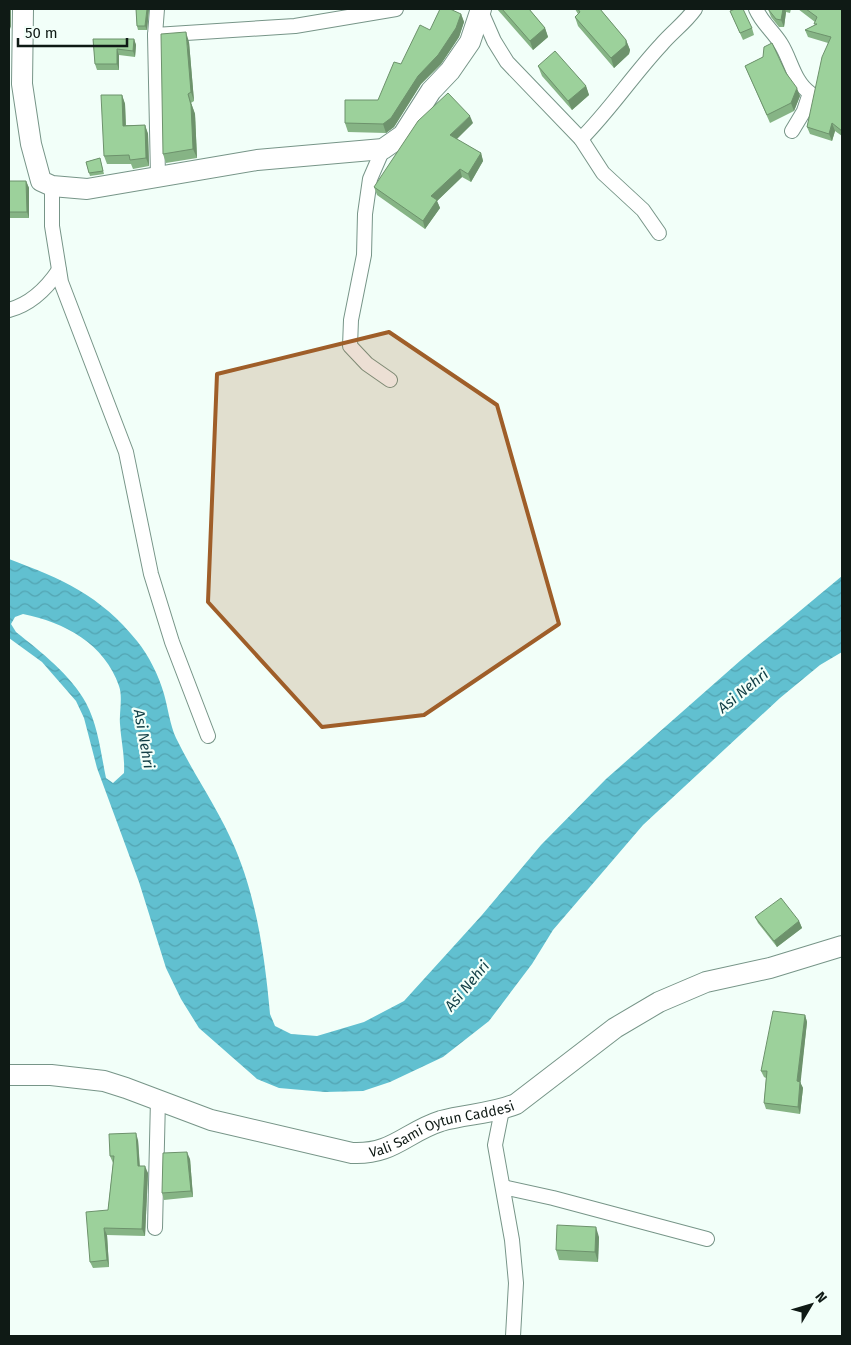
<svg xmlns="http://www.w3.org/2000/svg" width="851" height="1345" viewBox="0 0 851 1345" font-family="'Fira Sans',sans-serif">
<defs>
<pattern id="water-waves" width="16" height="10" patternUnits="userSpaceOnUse" patternTransform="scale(1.25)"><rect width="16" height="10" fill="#61c0d0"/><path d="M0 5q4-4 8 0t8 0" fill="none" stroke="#53a4b2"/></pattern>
</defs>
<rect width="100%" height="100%" fill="#f2fff9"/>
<path fill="url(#water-waves)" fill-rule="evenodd" d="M 9,559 C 62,579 100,595 137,641 C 149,656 159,676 164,694 C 168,708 170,725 176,738 C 194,775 219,810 235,848 C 257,900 265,958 270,1014 L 275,1026 L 291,1034 L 317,1036 L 364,1022 L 404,1001 L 482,915 L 541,845 L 606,779 L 741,660 L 842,576 L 842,652 L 820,665 L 780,698 L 643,825 L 553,930 L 532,964 L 489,1021 L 443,1057 L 390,1082 L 363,1091 L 325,1092 L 279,1088 L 257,1079 L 199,1028 L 181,999 L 166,968 L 139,882 L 97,768 L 84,718 L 76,701 L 42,662 L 9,638 ZM 23,614 C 64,622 105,644 119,686 C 123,697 119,713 120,724 C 121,741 125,756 124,773 L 113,783 L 106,778 C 101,754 98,725 86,703 C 71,675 41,652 16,632 L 11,624 L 15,617 Z"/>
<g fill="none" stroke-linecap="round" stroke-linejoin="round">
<defs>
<g id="street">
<path d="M 157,9 L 155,35 L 295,26 L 396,9"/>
<path d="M 480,9 L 494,41 L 507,62 L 581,139 C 610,110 633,75 661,45 C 672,32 685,23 695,9"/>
<path d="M 756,9 C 762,23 773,31 781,44 C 791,60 794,82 810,93 L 804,111 L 792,131"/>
<path d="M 155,35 L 158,176"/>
<path d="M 581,139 L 603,173 L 643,210 L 659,233"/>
<path d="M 383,149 L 370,179 L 365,214 L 364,255 L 351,320 L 350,346 L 367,364 L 390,380"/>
<path d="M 52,186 L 52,226 L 61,282 L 126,452 L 151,574 L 172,642 L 208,736"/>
<path d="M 9,310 C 31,304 47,288 59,270"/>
<path d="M 502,1110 L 495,1145 L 512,1240 L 516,1283 L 513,1336"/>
<path d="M 503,1187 L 553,1198 L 707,1239"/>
<path d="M 155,1228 L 158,1099"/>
</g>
<g id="secondary">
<path d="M 23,9 L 22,84 L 31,144 L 41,181 L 52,186 L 87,189 L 257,160 L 383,149 L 403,135 L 431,91 L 450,71 L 470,42 L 481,9"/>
<path id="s1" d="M 9,1075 L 51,1075 L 104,1081 L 126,1088 L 211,1120 L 352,1153 C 393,1155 406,1132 441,1121 C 466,1114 492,1114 516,1104 L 615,1028 L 659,1002 L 706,982 L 770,968 L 842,946"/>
</g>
</defs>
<use href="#street" stroke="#779588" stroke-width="16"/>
<use href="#secondary" stroke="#779588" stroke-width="22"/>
<use href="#street" stroke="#fff" stroke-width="14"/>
<use href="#secondary" stroke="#fff" stroke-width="20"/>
</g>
<g fill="#86b485">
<path d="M 136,9 L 149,9 L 147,30 L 138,30 L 137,26 Z"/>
<path d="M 497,9 L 529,9 L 545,28 L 548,37 L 533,50 Z"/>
<path d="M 575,9 L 600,9 L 626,40 L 630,50 L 629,54 L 614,68 L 578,26 L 575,17 L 578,14 Z"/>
<path d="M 768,9 L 791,9 L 790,13 L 786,12 L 784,27 L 779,27 L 771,17 Z"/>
<path d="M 798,9 L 838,9 L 842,10 L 842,136 L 835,131 L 832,141 L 810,134 L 807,127 L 828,43 L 808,37 L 805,30 L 815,25 L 815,22 Z"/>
<path d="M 730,11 L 752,28 L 754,35 L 743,40 Z"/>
<path d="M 461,14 L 464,22 L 459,37 L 441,64 L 421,84 L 394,127 L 386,133 L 348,132 L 345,123 L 378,100 L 430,30 Z"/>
<path d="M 93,39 L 134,39 L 136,45 L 135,57 L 119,55 L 119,70 L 97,70 L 95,64 Z"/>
<path d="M 189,42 L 194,101 L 191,103 L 195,114 L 197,158 L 166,163 L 163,154 Z"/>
<path d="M 763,57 L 786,73 L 800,96 L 794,111 L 770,123 L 745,66 Z"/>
<path d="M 538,66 L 586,86 L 589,95 L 572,110 L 542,76 Z"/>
<path d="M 122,95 L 125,104 L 126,125 L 145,125 L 148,134 L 149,166 L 133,169 L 131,164 L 107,164 L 104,156 Z"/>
<path d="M 473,123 L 456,139 L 481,153 L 483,161 L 471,182 L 462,177 L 437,201 L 440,208 L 425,229 L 377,195 L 374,187 Z"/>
<path d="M 100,158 L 104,174 L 90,176 L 86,162 Z"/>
<path d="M 9,181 L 26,181 L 29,188 L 29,218 L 9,218 Z"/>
<path d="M 755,917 L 799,921 L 802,928 L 777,947 L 758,923 Z"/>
<path d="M 805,1015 L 807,1022 L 800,1082 L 803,1088 L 800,1114 L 766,1109 L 764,1103 L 766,1078 L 764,1077 L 761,1071 Z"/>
<path d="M 138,1140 L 140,1166 L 148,1173 L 145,1236 L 107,1235 L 109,1267 L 93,1268 L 90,1262 L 108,1210 L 113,1163 L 110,1156 Z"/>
<path d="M 190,1159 L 193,1197 L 164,1200 L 162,1193 Z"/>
<path d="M 599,1237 L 598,1262 L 559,1260 L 556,1250 Z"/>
</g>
<g fill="#6d926c">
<path d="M 9,9 L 11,9 L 11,29 L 9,24 Z"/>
<path d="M 147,9 L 149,9 L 147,30 L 145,26 Z"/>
<path d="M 783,9 L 785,9 L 786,12 L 784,27 L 781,20 Z"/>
<path d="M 461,14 L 464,22 L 459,37 L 441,64 L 421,84 L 394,127 L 386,133 L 383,124 L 418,76 Z"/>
<path d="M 545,28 L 548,37 L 533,50 L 530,41 Z"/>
<path d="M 186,32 L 189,42 L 194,101 L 191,92 Z"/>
<path d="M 134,39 L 136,45 L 135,57 L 133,51 Z"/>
<path d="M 626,40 L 630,50 L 629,54 L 614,68 L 611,58 Z"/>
<path d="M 117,49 L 119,55 L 119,70 L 117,64 Z"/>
<path d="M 586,86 L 589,95 L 572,110 L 568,101 Z"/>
<path d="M 797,88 L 800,96 L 794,111 L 791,103 Z"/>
<path d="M 188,94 L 195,114 L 197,158 L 193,149 Z"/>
<path d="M 122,95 L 125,104 L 126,134 L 123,126 Z"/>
<path d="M 470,116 L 473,123 L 453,143 L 450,135 Z"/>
<path d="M 832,123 L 835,131 L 832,141 L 829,134 Z"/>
<path d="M 145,125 L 148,134 L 149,166 L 146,158 Z"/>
<path d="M 481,153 L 483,161 L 471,182 L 468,174 Z"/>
<path d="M 460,169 L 462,177 L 437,201 L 440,208 L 425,229 L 423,221 L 431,196 Z"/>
<path d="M 26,181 L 29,188 L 29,218 L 27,212 Z"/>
<path d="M 799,921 L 802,928 L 777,947 L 774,941 Z"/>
<path d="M 805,1015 L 807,1022 L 800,1088 L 797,1081 Z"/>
<path d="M 800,1082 L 803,1088 L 800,1114 L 798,1107 Z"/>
<path d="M 136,1133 L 138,1140 L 140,1173 L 138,1166 Z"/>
<path d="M 187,1152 L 190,1159 L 193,1197 L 191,1191 Z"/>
<path d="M 145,1166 L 148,1173 L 145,1236 L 142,1229 Z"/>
<path d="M 596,1227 L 599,1237 L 598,1262 L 595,1252 Z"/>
<path d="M 104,1228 L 107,1235 L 109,1267 L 107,1260 Z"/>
</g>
<g fill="#9cd19b" stroke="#6d926c">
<path d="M 136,9 L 147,9 L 145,26 L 137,26 Z"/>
<path d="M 440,9 L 450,9 L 461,14 L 456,28 L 438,55 L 418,76 L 391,118 L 383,124 L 345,123 L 345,100 L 378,100 L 394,62 L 401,64 L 420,25 L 430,30 Z"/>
<path d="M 502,9 L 529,9 L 545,28 L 530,41 Z"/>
<path d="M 578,9 L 600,9 L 626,40 L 626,45 L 611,58 L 575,17 L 580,12 Z"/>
<path d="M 735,9 L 743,9 L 752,28 L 740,33 L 730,11 Z"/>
<path d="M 768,9 L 783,9 L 781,20 L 776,19 Z"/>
<path d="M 806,9 L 838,9 L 842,10 L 842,131 L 832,123 L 829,134 L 807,127 L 822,57 L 831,37 L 805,30 L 817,24 L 814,24 L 817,17 Z"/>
<path d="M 186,32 L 191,92 L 188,94 L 191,105 L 193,149 L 163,154 L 161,34 Z"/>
<path d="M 93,39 L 134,39 L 133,51 L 117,49 L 117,64 L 95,64 Z"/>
<path d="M 772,43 L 786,73 L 797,88 L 791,103 L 767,115 L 745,66 L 763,57 L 764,47 Z"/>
<path d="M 555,51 L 586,86 L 568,101 L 538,66 Z"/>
<path d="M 448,93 L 470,116 L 450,135 L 481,153 L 468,174 L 460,169 L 431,196 L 437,200 L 423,221 L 374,187 L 418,121 Z"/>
<path d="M 101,95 L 122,95 L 123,126 L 145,125 L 146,158 L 130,160 L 129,155 L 104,156 Z"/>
<path d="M 100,158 L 103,171 L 89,173 L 86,162 Z"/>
<path d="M 9,181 L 26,181 L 27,212 L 9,212 Z"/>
<path d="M 781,898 L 799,921 L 774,941 L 755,917 Z"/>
<path d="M 773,1011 L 805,1015 L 797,1081 L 800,1082 L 798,1107 L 764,1103 L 767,1071 L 761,1071 Z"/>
<path d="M 136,1133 L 138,1166 L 145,1166 L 142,1229 L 104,1228 L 107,1260 L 90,1262 L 86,1212 L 108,1210 L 114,1156 L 110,1156 L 109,1134 Z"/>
<path d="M 187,1152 L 191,1191 L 162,1193 L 163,1153 Z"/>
<path d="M 557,1225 L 596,1227 L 595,1252 L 556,1250 Z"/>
</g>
<path fill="#9f5e29" fill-opacity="0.2" stroke="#9f5e29" stroke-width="4" stroke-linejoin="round" d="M 389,332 L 497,405 L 559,624 L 424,715 L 322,727 L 208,602 L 217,374 Z"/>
<g text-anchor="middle" stroke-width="4.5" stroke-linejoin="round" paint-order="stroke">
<g font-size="14" fill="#0f1a15" stroke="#f2fff9">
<text dy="5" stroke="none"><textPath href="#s1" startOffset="448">Vali Sami Oytun Caddesi</textPath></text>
</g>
<g font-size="15" font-style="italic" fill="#113e45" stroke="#f2fff9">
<text transform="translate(743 691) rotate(-39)" y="5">Asi Nehri</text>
<text transform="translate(144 739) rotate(80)" y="5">Asi Nehri</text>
<text transform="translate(467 986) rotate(-50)" y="5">Asi Nehri</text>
</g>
</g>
<rect width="851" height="1345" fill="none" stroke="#0f1a15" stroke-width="20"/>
<g transform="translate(811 1305) rotate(52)" stroke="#f2fff9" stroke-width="4" paint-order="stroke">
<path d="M0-4L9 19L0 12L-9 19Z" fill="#0f1a15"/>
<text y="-8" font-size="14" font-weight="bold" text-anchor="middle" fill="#0f1a15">N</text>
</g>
<path d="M18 38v8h109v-8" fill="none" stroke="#0f1a15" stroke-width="2.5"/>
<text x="25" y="38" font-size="15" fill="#0f1a15" stroke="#f2fff9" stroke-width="4" paint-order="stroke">50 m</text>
</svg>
